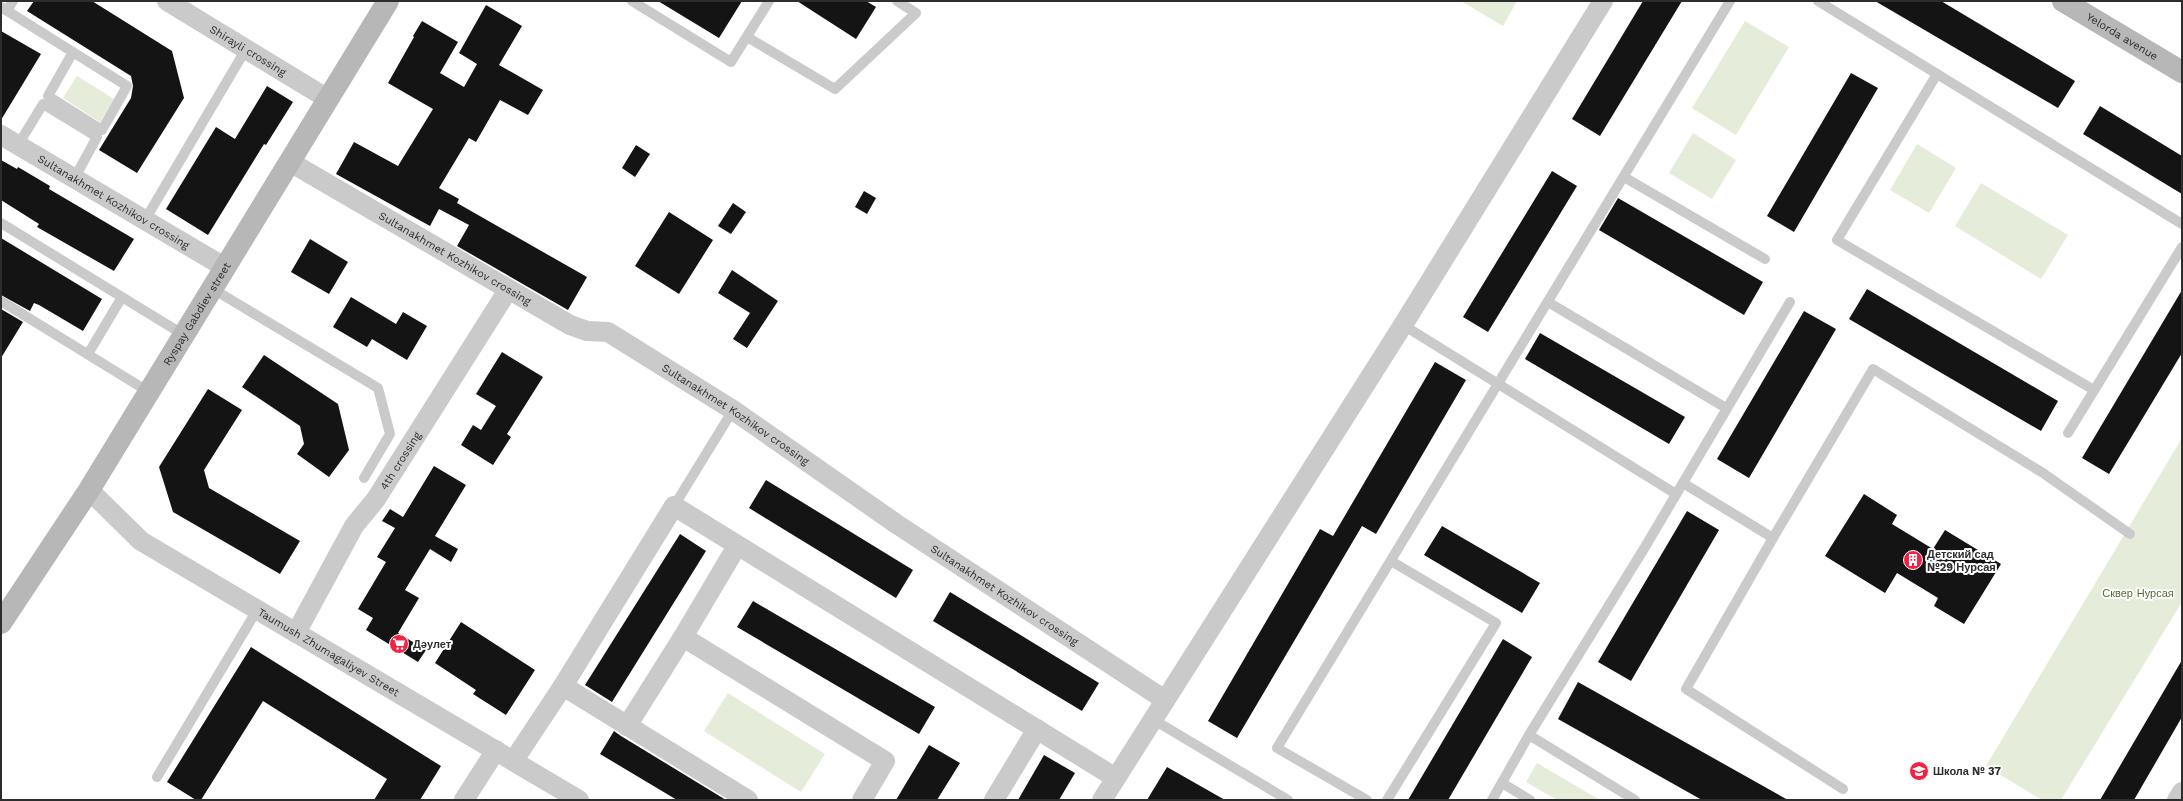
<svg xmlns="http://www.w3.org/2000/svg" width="2183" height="801" viewBox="0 0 2183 801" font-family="'Work Sans',sans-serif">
<rect width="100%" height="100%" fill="#fff"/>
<g fill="#e5ecd9">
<path d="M 1461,1 L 1517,1 L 1503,26 Z"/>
<path d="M 1745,21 L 1789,47 L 1736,135 L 1692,108 Z"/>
<path d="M 77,76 L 114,99 L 100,122 L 63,98 Z"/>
<path d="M 1693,133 L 1736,160 L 1712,199 L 1669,173 Z"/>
<path d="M 1917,144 L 1956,168 L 1929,213 L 1890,190 Z"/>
<path d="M 1981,183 L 2068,235 L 2041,279 L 1955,226 Z"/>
<path d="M 2182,438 L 2182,602 L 2061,800 L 2042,800 L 1986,766 Z"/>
<path d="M 728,693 L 825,754 L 801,792 L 704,731 Z"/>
<path d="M 1537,763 L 1600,800 L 1557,800 L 1526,782 Z"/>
</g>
<g fill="#141414">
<path d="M 34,1 L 92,1 L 172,51 L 184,98 L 137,173 L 99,150 L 131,98 L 133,86 L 131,76 L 27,11 Z"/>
<path d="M 658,1 L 742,1 L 719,38 Z"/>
<path d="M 797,1 L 866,1 L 876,7 L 856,39 Z"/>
<path d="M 1643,1 L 1682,1 L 1600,136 L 1572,119 Z"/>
<path d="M 1875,1 L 1941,1 L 2075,81 L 2058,108 Z"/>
<path d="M 486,5 L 522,26 L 499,65 L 543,90 L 528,115 L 500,100 L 476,142 L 469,138 L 439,188 L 459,199 L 457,203 L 587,277 L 568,310 L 457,246 L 469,225 L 439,209 L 430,226 L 336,174 L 354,142 L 398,166 L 433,109 L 388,83 L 414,37 L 413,36 L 422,21 L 458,42 L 440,73 L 464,87 L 477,64 L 459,53 Z"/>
<path d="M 1,31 L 41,54 L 1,120 Z"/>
<path d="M 1851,73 L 1878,88 L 1794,232 L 1767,216 Z"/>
<path d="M 267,86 L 293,102 L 266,145 L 264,144 L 208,235 L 166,209 L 216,127 L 235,139 Z"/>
<path d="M 2100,106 L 2182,156 L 2182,194 L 2083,134 Z"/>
<path d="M 636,145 L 650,154 L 635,177 L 622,168 Z"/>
<path d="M 1,160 L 17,169 L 18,167 L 50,186 L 49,189 L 134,239 L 114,271 L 37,227 L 39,224 L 1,200 Z"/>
<path d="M 1552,171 L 1577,186 L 1488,332 L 1463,317 Z"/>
<path d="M 864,191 L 876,198 L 867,214 L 855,207 Z"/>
<path d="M 1618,198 L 1763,282 L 1744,315 L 1599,230 Z"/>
<path d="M 733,203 L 746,212 L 731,234 L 718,226 Z"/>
<path d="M 669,212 L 713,240 L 679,294 L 635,266 Z"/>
<path d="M 1,238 L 102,299 L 83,331 L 39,305 L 34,303 L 30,311 L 1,295 Z"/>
<path d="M 310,239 L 348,262 L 329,294 L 291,272 Z"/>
<path d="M 732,270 L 778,301 L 747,348 L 733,339 L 750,313 L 718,293 Z"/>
<path d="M 1867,289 L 2058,401 L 2041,431 L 1849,319 Z"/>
<path d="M 2182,290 L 2182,353 L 2109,474 L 2082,458 Z"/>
<path d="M 351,297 L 396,324 L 403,312 L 427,326 L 407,360 L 372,339 L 367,347 L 333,327 Z"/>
<path d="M 1,309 L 23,322 L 1,358 Z"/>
<path d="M 1804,311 L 1836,329 L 1749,478 L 1717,459 Z"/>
<path d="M 1540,333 L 1685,417 L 1669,444 L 1525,359 Z"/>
<path d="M 502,352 L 543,377 L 507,434 L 511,437 L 493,465 L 461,445 L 473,425 L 481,430 L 496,406 L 476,394 Z"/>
<path d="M 264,355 L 338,404 L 349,450 L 329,477 L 297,454 L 304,444 L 300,426 L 242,387 Z"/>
<path d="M 1435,362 L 1466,380 L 1376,534 L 1362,526 L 1237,738 L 1208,721 L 1320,529 L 1333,536 Z"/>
<path d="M 208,389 L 242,410 L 204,470 L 209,488 L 300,541 L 280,574 L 173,512 L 159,467 Z"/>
<path d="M 434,466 L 466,485 L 435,536 L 458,549 L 451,562 L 430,549 L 405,590 L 419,598 L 398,633 L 426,650 L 418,662 L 366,630 L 373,618 L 358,609 L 386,562 L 377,557 L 395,528 L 382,521 L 390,509 L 403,517 Z"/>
<path d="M 766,480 L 913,570 L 896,598 L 749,508 Z"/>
<path d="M 1864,494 L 1897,515 L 1892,524 L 1933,549 L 1945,530 L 2001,564 L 1964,624 L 1934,606 L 1938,598 L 1897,573 L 1885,593 L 1825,556 Z"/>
<path d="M 1687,511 L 1719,530 L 1631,681 L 1598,662 Z"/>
<path d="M 1442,526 L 1540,583 L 1522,613 L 1424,555 Z"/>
<path d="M 680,534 L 706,551 L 612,702 L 585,685 Z"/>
<path d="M 950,592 L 1099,683 L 1082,711 L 933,621 Z"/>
<path d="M 753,601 L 935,707 L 919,734 L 737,627 Z"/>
<path d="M 461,622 L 535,670 L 506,715 L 473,694 L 476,690 L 435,663 Z"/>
<path d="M 1503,639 L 1532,657 L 1448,800 L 1408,800 Z"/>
<path d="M 251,647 L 441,766 L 420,800 L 374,800 L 387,779 L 263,701 L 201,800 L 196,800 L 167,782 Z"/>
<path d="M 2182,660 L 2182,717 L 2134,800 L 2100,800 Z"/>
<path d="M 1578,682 L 1788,800 L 1702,800 L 1558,719 Z"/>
<path d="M 614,731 L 621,736 L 726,800 L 677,800 L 600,754 Z"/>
<path d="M 929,745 L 960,763 L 937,800 L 896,800 Z"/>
<path d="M 1044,755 L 1075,773 L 1059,800 L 1018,800 Z"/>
<path d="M 1167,767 L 1225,800 L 1147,800 Z"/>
</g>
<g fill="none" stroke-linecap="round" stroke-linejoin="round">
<g stroke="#cacaca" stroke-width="10">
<path d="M 632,1 L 731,62 L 769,1"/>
<path d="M 1818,1 L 2182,224"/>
<path d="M 1,7 L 127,86 L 102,130 L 48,96 L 73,52"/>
<path d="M 7,11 L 13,1"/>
<path d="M 747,37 L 835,89 L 916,13 L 897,1"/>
<path d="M 1937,74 L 1837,240 L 2094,390"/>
<path d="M 18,145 L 43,104 L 97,137 L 74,179"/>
<path d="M 1624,177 L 1765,259"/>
<path d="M 145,220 L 246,49"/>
<path d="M 1,223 L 184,335"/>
<path d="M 213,289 L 378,388 L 390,434 L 364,478"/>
<path d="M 1,301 L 149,392"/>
<path d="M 1548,302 L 1726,408"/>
<path d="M 1403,325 L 1676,494"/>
<path d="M 88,354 L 122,297"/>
<path d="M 2068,433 L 2182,247"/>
<path d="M 1683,483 L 1773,538 L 1873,369 L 2043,473 L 2130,534"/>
<path d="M 674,506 L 733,410"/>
<path d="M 1773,538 L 1686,689 L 1843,789"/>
<path d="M 1154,720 L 1288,800"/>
<path d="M 1529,735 L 1635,800"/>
<path d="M 157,777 L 257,610"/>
<path d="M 1502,783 L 1530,800"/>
<path d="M 1367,800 L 1277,748 L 1730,1"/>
<path d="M 1387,800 L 1496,623 L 1391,561"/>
<path d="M 1492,800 L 1529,735 L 1645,547 L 1790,302"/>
</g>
<g stroke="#cacaca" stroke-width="20">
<path id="s1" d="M 167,1 L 328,99"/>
<path id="s2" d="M 1,135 L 226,268"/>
<path id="s3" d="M 290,162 L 570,325 L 587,331 L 608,332 L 733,410 L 898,525 L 1165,700"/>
<path id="s4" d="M 89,490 L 141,541 L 579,800"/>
<path id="s5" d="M 296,633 L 354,526 L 376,499 L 508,290"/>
<path d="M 683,637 L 885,761 L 862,800"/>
<path d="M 627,726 L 683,637 L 737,546"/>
<path d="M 514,760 L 563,686"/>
<path d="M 464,800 L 496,750"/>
<path d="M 748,800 L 563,686 L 674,506 L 1116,778"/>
<path d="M 994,800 L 1037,729"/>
<path d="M 1102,800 L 1403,325 L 1603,1"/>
<path d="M 2177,800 L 2182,792"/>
</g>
<g stroke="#b7b7b7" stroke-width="22">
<path id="s6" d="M 2063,1 L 2182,72"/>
<path id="s7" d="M 1,623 L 89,490 L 388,1"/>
</g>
</g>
<defs>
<symbol id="building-disc" viewBox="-11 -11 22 22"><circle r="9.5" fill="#f12243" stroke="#fff"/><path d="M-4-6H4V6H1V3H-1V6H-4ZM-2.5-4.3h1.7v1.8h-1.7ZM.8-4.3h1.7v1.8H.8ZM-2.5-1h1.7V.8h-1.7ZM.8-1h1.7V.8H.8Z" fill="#fff"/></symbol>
<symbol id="supermarket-disc" viewBox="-11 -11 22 22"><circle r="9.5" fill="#f12243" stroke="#fff"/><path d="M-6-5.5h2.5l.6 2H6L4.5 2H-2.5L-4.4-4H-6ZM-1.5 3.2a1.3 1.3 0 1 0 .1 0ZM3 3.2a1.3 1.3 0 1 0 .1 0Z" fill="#fff"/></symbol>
<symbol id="school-disc" viewBox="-11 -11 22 22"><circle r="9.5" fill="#f12243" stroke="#fff"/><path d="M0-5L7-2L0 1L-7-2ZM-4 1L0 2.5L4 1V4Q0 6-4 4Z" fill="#fff"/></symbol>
</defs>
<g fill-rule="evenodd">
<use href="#building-disc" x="1902" y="549" width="22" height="22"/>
<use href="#supermarket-disc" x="388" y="633" width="22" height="22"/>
<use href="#school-disc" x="1908" y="760" width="22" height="22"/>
</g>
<g text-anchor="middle" stroke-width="4" stroke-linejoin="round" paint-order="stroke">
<g font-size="11" fill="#2d2d2d" stroke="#fff">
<text dy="4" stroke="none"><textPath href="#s6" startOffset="69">Yelorda avenue</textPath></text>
<text dy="4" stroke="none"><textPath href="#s1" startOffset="95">Shirayli crossing</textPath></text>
<text dy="4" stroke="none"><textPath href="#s2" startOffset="131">Sultanakhmet Kozhikov crossing</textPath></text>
<text dy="4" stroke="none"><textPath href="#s3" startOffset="191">Sultanakhmet Kozhikov crossing</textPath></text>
<text dy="4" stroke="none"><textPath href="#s7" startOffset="366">Ryspay Gabdiev street</textPath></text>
<text dy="4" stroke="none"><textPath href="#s3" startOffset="515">Sultanakhmet Kozhikov crossing</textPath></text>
<text dy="4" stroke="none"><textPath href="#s5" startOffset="202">4th crossing</textPath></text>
<text dy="4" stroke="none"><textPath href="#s3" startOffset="839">Sultanakhmet Kozhikov crossing</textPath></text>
<text dy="4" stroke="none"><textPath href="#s4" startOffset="291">Taumush Zhumagaliyev Street</textPath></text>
</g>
<g font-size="11" font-weight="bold" fill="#2d2d2d" stroke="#fff" text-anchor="start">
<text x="1927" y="558">Детский сад<tspan x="1927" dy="13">№29 Нурсая</tspan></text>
<text x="413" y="648">Дәулет</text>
<text x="1933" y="775">Школа № 37</text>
</g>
<g font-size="11" fill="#546b38" stroke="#fff">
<text x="2138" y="597">Сквер Нурсая</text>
</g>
</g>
<rect width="2183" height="801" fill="none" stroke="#2d2d2d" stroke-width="4"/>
</svg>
